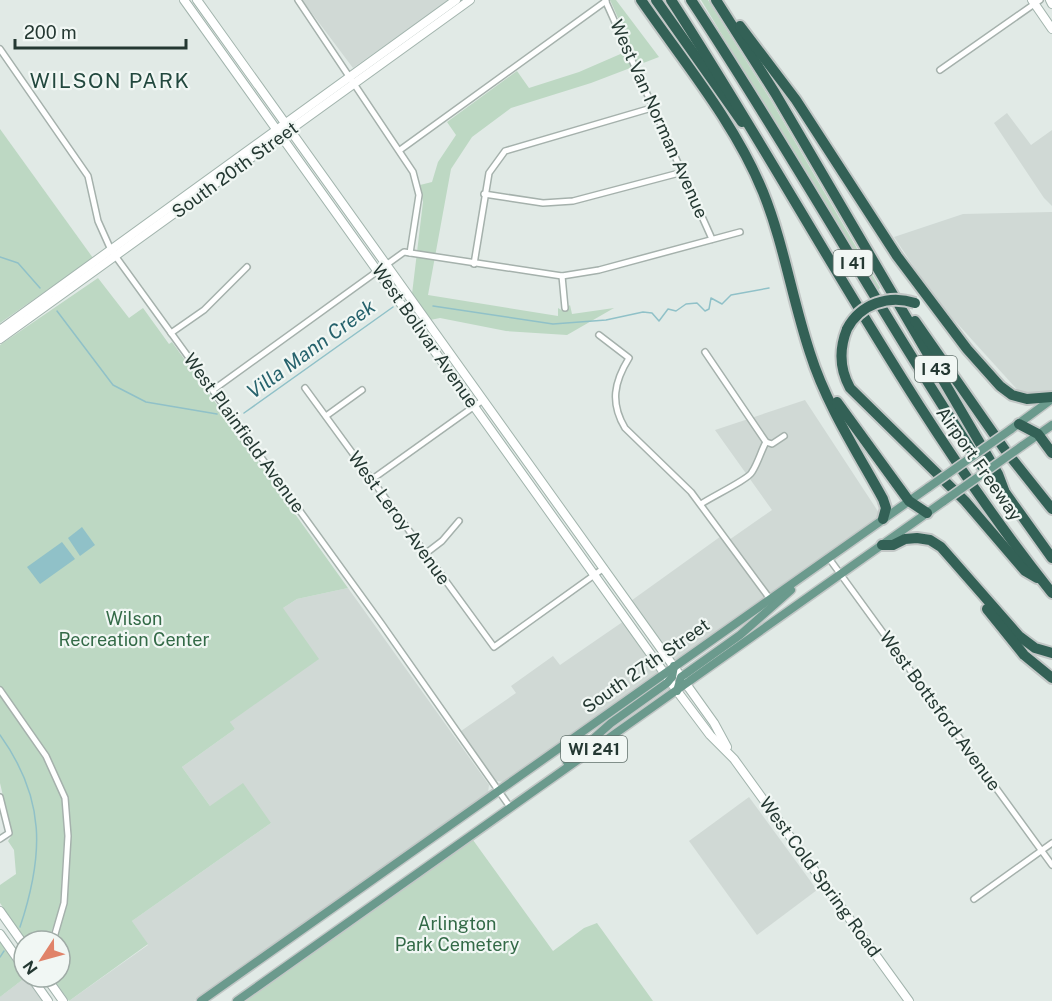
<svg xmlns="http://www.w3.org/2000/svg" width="1052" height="1001" viewBox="0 0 1052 1001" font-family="'Public Sans',sans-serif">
<rect width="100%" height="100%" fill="#e1eae6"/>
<g fill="#d0d9d5">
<path d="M 302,0 L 449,0 L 353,68 Z"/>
<path d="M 1007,113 L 1031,145 L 1052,130 L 1052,206 L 1044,198 L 994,123 Z"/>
<path d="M 1052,212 L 1052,390 L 1044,395 L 1022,395 L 936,300 L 894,237 L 963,214 Z"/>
<path d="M 805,400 L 883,519 L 674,666 L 628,603 L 724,534 L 729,540 L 772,510 L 715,430 Z"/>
<path d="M 348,588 L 489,785 L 488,793 L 194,1001 L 69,1001 L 148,945 L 132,921 L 271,823 L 210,806 L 182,767 L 235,729 L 230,723 L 283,608 L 297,599 Z"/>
<path d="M 624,621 L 658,669 L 657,674 L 504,782 L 496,781 L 461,731 L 516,693 L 511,686 L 553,656 L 560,665 Z"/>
<path d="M 749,797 L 817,890 L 757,935 L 689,841 Z"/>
<path d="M 26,977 L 43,1001 L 0,1001 L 0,997 Z"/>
</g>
<g fill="#bdd8c3">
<path d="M 610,0 L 616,0 L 659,57 L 591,83 L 511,108 L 472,137 L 451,169 L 428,295 L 558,316 L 558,308 L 563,311 L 570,305 L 572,314 L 614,308 L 567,335 L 506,331 L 440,318 L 430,320 L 412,294 L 423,202 L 420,185 L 432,182 L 438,162 L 456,135 L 447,122 L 517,71 L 529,88 L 579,72 L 632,49 Z"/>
<path d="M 701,0 L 708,0 L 772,102 L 880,288 L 877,291 Z"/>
<path d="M 0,129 L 93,258 L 0,323 Z"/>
<path d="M 98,278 L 129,318 L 143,308 L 169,344 L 172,342 L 348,588 L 297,599 L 283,608 L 319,659 L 230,722 L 235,729 L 182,767 L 210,806 L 243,783 L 271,823 L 132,921 L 148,944 L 69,1001 L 52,977 L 60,977 L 60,941 L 55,941 C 71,908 69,871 71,834 L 65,827 L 60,908 L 48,941 L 26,941 L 0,903 L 0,885 L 16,874 L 14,850 L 8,841 L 12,835 L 0,783 L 0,345 Z"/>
<path d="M 473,840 L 553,951 L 584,928 L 597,923 L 653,1001 L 245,1001 Z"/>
<path d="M 0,941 L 26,977 L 0,997 Z"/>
</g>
<g fill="#90c1c8">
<path d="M 82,527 L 95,545 L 80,556 L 68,538 Z"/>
<path d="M 62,542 L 75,559 L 40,584 L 27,567 Z"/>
</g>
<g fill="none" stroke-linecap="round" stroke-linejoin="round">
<g stroke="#90c1c8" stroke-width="1.5">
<path d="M 0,257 L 18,263 L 40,288"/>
<path d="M 433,306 L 553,324 L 606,320 L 643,312 L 652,313 L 659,321 L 668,309 L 676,311 L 686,304 L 697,303 L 705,311 L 709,309 L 711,298 L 722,304 L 731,295 L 769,288"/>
<path d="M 57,311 L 113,385 L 146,402 L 217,414"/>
<path d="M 244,413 L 393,307"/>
<path d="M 0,735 C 46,799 44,855 20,927"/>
<path d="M 0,957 L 4,951"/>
</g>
<defs>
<g id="street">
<path d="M 298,0 L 413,172 L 419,195 L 410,253"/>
<path d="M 605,0 L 712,239"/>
<path d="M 0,49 L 88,176 L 98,221 L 111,250 L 381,623 L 510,807"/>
<path d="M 940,70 L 1040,0"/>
<path d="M 400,150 L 606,1"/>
<path d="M 484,194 L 543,203 L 573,201 L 683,172"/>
<path d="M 474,264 L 489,173 L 505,151 L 655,107"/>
<path d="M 562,276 L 565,308"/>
<path d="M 171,333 L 204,310 L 247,267"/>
<path d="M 599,335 L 629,358 C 614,382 610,403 625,428 L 691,492 L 770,599"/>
<path d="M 705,352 L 766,442 L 772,444 L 784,436"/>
<path d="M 305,388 L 494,647 L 604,568"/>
<path d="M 213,390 L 404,252 L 562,276 L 599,270 L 740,232"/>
<path d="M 326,416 L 362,390"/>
<path d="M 371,480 L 483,400"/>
<path d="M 701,504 C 711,497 749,479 752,472 C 758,463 761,451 766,442"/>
<path d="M 425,554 L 442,541 L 459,521"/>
<path d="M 828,557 L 1052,865"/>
<path d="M 0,690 L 46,756 L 65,798 L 68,836 L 64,903 L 53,941"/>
<path d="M 0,797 L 9,833 L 0,839"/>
<path d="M 974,899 L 1052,843"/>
</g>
<g id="secondary">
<path d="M 184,0 L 677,691 L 710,735 L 734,759 L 909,1001"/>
<path d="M 197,0 L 669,660 L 714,723 L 727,747"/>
<path d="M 1032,0 L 1052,29"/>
<path d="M 1050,0 L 1052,4"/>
<path d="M 0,330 L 456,0"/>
<path d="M 0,339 L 470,0"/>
<path d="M 0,911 L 24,945"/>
<path d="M 0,934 L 24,968"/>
<path d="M 31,977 L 48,1001"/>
<path d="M 46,977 L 63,1001"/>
</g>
<g id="primary">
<path d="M 1010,430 L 1052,399"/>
<path d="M 1022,446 L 1052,425"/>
<path d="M 677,691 L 681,677 L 740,635 L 791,590"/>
<path d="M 567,762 L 611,723 L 667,683 L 672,677 L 674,666"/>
<path d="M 201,1001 L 929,487"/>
<path d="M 237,1001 L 944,501"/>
</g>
<g id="highway">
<path d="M 641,0 C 683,61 735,123 763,192 C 784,244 792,299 810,353 C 826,404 857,452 883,499 L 886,508 L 883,519"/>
<path d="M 656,0 L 742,122"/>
<path d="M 671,0 C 799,197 905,408 1052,593"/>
<path d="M 691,0 C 795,157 886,323 991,480 L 1004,491 L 1052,558"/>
<path d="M 716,0 L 775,93 L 998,474 L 1004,490"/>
<path d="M 740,26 L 796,100 L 897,256 L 967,349 L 1000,386 L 1012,395 L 1027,399 L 1052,397"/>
<path d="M 915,321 L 1005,450 L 1052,509"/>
<path d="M 847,329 C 839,349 839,368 850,388 L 965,501 L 1025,571 L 1037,578"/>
<path d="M 837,402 L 909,501 L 927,513"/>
<path d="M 1019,424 L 1038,434 L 1052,453"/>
<path d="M 882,545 L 893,545 L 905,539 L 917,538 L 930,540 L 941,547 L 1019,636 L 1035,648 L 1052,653"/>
<path d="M 987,609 L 1024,655 L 1052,678"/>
</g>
</defs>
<use href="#street" stroke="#a5b1ac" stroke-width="8"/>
<use href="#secondary" stroke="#a2b4ad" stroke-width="10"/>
<use href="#primary" stroke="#c2c7c6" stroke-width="11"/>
<use href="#highway" stroke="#c2c7c6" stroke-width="14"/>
<use href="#street" stroke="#fff" stroke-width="5"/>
<use href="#secondary" stroke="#fff" stroke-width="8"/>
<use href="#primary" stroke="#6b9a8d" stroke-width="8"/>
<use href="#highway" stroke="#336156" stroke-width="10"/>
<defs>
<g id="primary-bridge">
<path d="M 929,487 L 1010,430"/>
<path d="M 944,501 L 1022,446"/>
</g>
<path id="highway-bridge" d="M 847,329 C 860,304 889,294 915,303"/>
</defs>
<use href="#primary-bridge" stroke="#c2c7c6" stroke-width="11" stroke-linecap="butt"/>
<use href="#highway-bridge" stroke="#c2c7c6" stroke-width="14" stroke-linecap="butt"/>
<use href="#primary-bridge" stroke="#6b9a8d" stroke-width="8"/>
<use href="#highway-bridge" stroke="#336156" stroke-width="10"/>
</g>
<g text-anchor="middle" stroke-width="4.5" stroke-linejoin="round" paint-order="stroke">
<g fill="#f1f7f4" stroke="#62716c" stroke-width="1.5">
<rect x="833.5" y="250" width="39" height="26" rx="4.5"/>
<rect x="915" y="356" width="42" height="26" rx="4.5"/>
<rect x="561" y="736" width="66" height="26" rx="4.5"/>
</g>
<g font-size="16" font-weight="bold" fill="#243832">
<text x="853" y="269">I 41</text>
<text x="936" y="375">I 43</text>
<text x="594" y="755">WI 241</text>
</g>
<g font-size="18" fill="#243832" stroke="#f1f7f4">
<text transform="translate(659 119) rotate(66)" y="6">West Van Norman Avenue</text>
<text transform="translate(235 170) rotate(-36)" y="6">South 20th Street</text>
<text transform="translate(425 336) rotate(55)" y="6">West Bolivar Avenue</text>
<text transform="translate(244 433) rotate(54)" y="6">West Plainfield Avenue</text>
<text transform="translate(979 464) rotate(55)" y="6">Airport Freeway</text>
<text transform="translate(399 518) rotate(54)" y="6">West Leroy Avenue</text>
<text transform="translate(646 666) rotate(-35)" y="6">South 27th Street</text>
<text transform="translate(940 711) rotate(54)" y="6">West Bottsford Avenue</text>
<text transform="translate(820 877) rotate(54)" y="6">West Cold Spring Road</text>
</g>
<g font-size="18" fill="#336a47" stroke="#f1f7f4">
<text x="134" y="625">Wilson<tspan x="134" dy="21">Recreation Center</tspan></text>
<text x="457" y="930">Arlington<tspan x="457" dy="21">Park Cemetery</tspan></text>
</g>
<g font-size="20" font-style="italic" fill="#26626c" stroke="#f1f7f4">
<text transform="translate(311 349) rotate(-36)" y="7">Villa Mann Creek</text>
</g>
<g font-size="21" letter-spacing="1.5" fill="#22483e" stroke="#f1f7f4">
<text x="110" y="88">WILSON PARK</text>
</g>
</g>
<g transform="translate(42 959) rotate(234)"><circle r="28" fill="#f1f7f4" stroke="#9faba6" stroke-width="1.5"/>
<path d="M0-4.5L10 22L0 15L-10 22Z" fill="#e08369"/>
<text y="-9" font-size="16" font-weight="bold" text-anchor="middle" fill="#243832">N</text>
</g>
<path d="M15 39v9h171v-9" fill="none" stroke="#243832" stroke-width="3"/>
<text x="24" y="39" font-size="18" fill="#243832" stroke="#f1f7f4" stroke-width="4.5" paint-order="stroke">200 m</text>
</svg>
